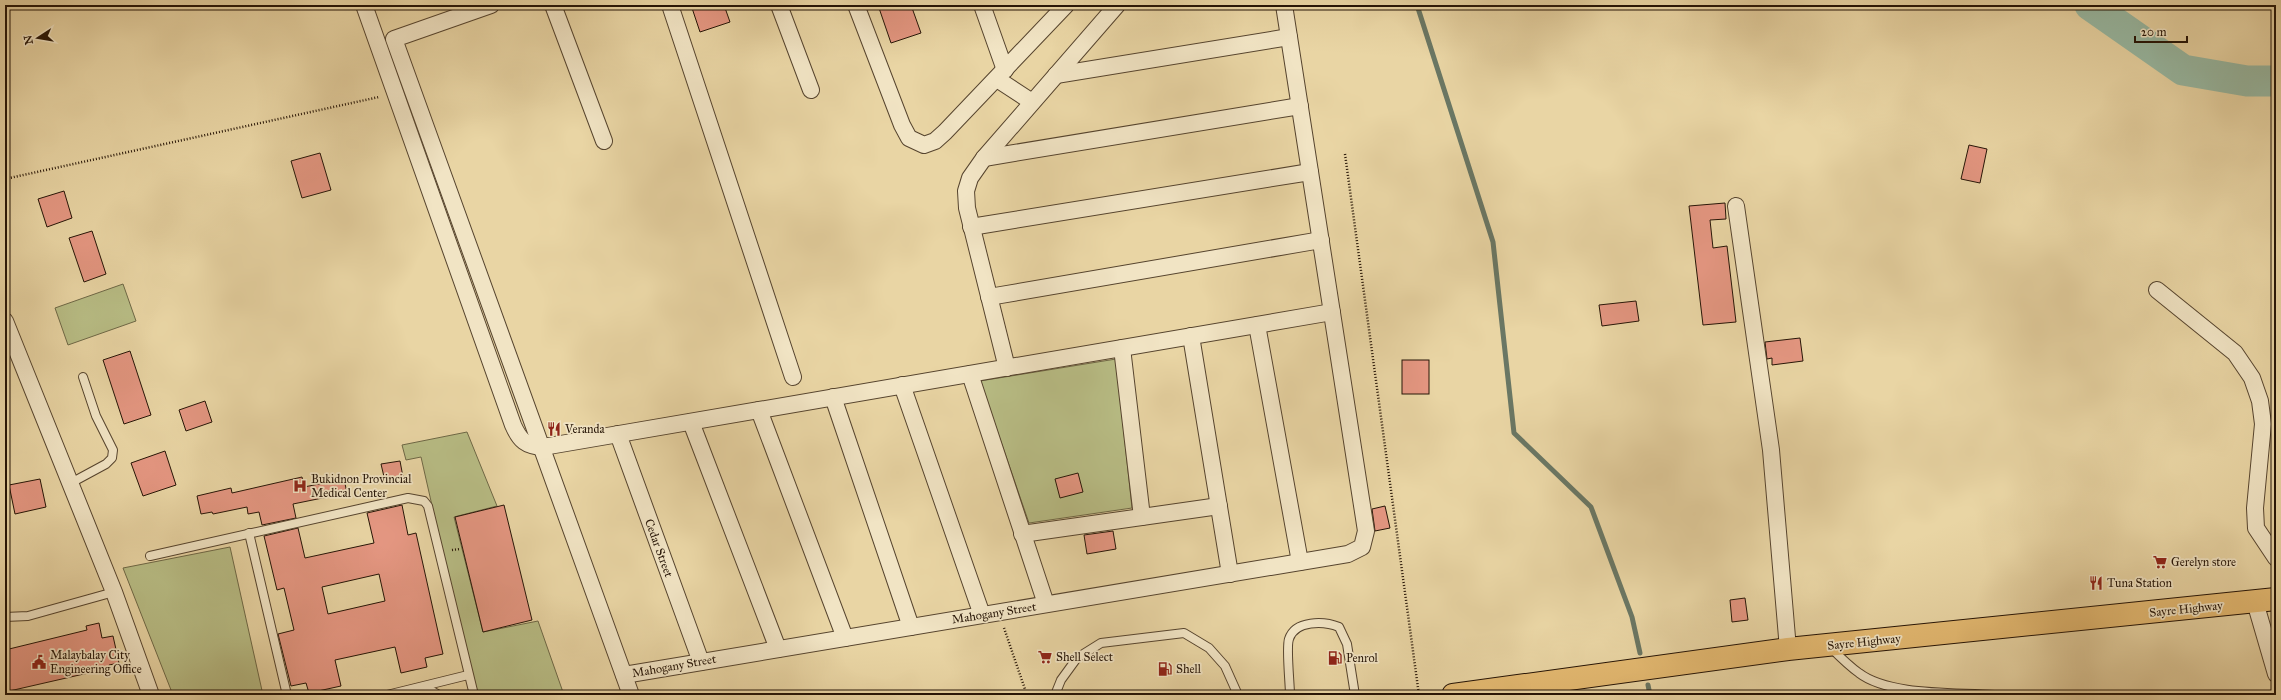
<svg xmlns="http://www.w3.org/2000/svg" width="2281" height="700" viewBox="0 0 2281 700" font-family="'IM FELL Great Primer',serif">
<rect width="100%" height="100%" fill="#e9d5a4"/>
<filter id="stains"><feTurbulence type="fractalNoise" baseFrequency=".005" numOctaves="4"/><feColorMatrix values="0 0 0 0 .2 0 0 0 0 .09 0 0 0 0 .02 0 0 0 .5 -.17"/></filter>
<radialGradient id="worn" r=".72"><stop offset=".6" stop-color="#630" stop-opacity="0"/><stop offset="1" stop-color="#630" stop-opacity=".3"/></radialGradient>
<g fill="#b8bd85" stroke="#6e6846">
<path d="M 123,284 L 136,321 L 68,345 L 55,308 Z"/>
<path d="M 1116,359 L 1132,508 L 1029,523 L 980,381 Z"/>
<path d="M 467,432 L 497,506 L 454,517 L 483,632 L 538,621 L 564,695 L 475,695 L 421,457 L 406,460 L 402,445 Z"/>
<path d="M 230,547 L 263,695 L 173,695 L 123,568 Z"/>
</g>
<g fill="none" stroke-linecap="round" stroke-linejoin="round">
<g stroke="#6a7764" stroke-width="5">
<path d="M 1417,5 L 1493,242 L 1514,433 L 1591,507 L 1632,617 L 1640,653"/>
<path d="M 1648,685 L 1650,695"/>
</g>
<path stroke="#98b9a3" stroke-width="31" d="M 2090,5 L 2183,70 L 2247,81 L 2276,81"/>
</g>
<g fill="#e59782" stroke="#251406" fill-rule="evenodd">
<path d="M 691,5 L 724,5 L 730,22 L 700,32 Z"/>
<path d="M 887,5 L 911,5 L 921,33 L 891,43 L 879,8 Z"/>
<path d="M 1969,145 L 1987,149 L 1980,183 L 1961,179 Z"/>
<path d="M 320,153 L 331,190 L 302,198 L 291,161 Z"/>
<path d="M 64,191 L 72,218 L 47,227 L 38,199 Z"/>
<path d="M 1725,203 L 1726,219 L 1710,220 L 1713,248 L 1727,246 L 1736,322 L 1703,325 L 1689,206 Z"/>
<path d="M 92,231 L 106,274 L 84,282 L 69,238 Z"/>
<path d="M 1636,301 L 1639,321 L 1602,326 L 1599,305 Z"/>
<path d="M 1800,338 L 1803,361 L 1772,365 L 1772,358 L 1767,359 L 1765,342 Z"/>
<path d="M 130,351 L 151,415 L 124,424 L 103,360 Z"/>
<rect x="1402" y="360" width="27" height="34"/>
<path d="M 205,401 L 212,422 L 186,431 L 179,410 Z"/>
<path d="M 165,451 L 176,485 L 143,496 L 131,463 Z"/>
<path d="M 400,461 L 403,477 L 385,481 L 381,464 Z"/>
<path d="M 1078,473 L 1083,492 L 1060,498 L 1055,479 Z"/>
<path d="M 302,477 L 304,487 L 344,479 L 347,493 L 293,504 L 296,518 L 262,525 L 259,512 L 248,514 L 247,507 L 213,514 L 212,512 L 201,514 L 197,496 L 231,488 L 232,493 Z"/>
<path d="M 40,479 L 46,507 L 15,514 L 9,485 Z"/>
<path d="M 402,505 L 408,535 L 416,533 L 443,654 L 425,658 L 427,667 L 401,673 L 395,647 L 335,660 L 341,686 L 309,693 L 306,683 L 291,686 L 278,634 L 294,630 L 284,588 L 277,590 L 264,536 L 298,528 L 305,558 L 374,543 L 367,513 ZM 379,574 L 385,601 L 328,614 L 322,587 Z"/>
<path d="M 504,505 L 532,620 L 483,632 L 455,517 Z"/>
<path d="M 1385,506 L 1390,528 L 1375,531 L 1372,509 Z"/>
<path d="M 1113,531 L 1116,549 L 1087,554 L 1084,535 Z"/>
<path d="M 1745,598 L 1748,620 L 1732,622 L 1730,600 Z"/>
<path d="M 99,623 L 102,638 L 113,636 L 119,663 L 109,665 L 110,668 L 5,692 L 5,650 L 87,630 L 86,626 Z"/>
</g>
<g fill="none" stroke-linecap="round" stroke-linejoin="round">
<defs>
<g id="lane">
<path d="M 69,484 L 106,464 L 112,458 L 113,450 L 96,416 L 83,377"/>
<path d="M 249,533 L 287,695"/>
<path d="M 150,556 L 408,498 L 424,501 L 428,506 L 474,695"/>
<path d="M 5,617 L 28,616 L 114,592"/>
<path d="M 1831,648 C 1840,657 1849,666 1859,673 C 1889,696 1956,692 1994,695"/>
<path d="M 425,687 L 439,695"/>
<path d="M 387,695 L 468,675"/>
<path d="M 1055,695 L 1061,680 L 1077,658 L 1101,643 L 1184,633 L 1209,648 L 1225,666 L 1238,695"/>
<path d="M 1290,695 C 1290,684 1286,647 1289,639 C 1295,620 1324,621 1339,627 L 1347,644 L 1355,695"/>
</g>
<g id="street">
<path d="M 364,5 L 513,425 C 520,441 526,446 543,447 L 1332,312"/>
<path d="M 491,5 L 394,39 L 631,695"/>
<path d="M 553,5 L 604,141"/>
<path d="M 670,5 L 793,377"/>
<path d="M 779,5 L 811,90"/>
<path d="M 856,5 L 902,125 L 909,138 L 924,145 L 935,141 L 945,132 L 1066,5"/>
<path d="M 982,5 L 1005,70"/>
<path d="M 1056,75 L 1289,37"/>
<path d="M 997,79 L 1032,102"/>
<path d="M 984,158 L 1300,106"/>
<path d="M 1736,206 L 1771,450 L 1788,649"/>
<path d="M 971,227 L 1310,172"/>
<path d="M 2157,290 L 2235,353 L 2252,378 L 2260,401 L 2263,424 L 2255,508 L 2256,528 L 2276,558"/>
<path d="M 989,297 L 1321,240"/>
<path d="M 5,321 L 114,592 L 151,695"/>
<path d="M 1257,325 L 1300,562"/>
<path d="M 1191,336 L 1230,574"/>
<path d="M 1122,348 L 1142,517"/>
<path d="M 1007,368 L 967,208 L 966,191 L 970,178 L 984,158 L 1117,5"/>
<path d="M 970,374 L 1046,604"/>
<path d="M 902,385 L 982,615"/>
<path d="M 833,397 L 911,627"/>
<path d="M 759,410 L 845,638"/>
<path d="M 691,422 L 778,649"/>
<path d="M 618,434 L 701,662"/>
<path d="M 1022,534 L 1219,506"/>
<path d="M 2255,602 L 2276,674"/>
<path d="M 624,675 L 1348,554 L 1362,547 L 1366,531 L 1284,5"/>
</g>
<path id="highway" d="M 1453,695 L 1788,649 L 2276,599"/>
</defs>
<use href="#lane" stroke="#56442e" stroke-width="10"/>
<use href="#street" stroke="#56442e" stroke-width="18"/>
<use href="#highway" stroke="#251406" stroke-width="24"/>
<g stroke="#251406" stroke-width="2.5" stroke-dasharray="1 2" stroke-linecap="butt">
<path d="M 1345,154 L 1419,695"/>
<path d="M 5,179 L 379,97"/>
<path d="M 452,550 L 460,549"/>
<path d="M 1004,628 L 1027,695"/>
</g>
<use href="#lane" stroke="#f1e4c4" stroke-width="8"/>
<use href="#street" stroke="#f1e4c4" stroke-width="16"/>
<use href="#highway" stroke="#e4ba72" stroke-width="22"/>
</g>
<defs>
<symbol id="restaurant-bare" viewBox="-9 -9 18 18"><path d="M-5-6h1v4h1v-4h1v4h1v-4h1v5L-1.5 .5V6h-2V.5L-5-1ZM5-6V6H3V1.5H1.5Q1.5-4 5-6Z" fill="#8f2418" stroke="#f1e4c4" stroke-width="2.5" paint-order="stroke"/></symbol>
<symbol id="hospital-bare" viewBox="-9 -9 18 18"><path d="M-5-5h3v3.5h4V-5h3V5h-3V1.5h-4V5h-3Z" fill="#8f2418" stroke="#f1e4c4" stroke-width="2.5" paint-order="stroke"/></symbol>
<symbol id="supermarket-bare" viewBox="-9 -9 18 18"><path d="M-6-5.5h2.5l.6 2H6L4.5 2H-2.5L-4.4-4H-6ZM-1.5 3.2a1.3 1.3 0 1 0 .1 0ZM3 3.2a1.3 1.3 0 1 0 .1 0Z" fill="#8f2418" stroke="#f1e4c4" stroke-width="2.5" paint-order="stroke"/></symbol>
<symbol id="fuel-bare" viewBox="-9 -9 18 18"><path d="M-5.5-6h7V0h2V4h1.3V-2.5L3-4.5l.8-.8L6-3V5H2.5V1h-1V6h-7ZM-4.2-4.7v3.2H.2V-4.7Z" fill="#8f2418" stroke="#f1e4c4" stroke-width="2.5" paint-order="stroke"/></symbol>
<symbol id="civic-bare" viewBox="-9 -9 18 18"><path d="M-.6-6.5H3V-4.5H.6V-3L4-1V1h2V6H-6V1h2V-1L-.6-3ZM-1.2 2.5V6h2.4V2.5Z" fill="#8f2418" stroke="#f1e4c4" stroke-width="2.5" paint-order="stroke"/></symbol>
</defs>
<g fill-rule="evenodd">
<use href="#restaurant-bare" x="544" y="419" width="20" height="20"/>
<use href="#hospital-bare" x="290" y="476" width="20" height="20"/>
<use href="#supermarket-bare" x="2150" y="552" width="20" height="20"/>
<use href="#restaurant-bare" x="2086" y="573" width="20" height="20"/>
<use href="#supermarket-bare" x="1035" y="647" width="20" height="20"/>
<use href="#fuel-bare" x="1325" y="648" width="20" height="20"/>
<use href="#civic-bare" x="29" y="652" width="20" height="20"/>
<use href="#fuel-bare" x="1155" y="659" width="20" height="20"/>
</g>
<g text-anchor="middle" stroke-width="3.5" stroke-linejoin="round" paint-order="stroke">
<g font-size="12" fill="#251406" stroke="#f1e4c4" text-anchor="start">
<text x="565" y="433">Veranda</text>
<text x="311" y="483">Bukidnon Provincial<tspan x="311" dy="14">Medical Center</tspan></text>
<text x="2171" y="566">Gerelyn store</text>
<text x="2107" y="587">Tuna Station</text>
<text x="50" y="659">Malaybalay City<tspan x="50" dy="14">Engineering Office</tspan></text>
<text x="1056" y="661">Shell Select</text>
<text x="1346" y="662">Penrol</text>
<text x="1176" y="673">Shell</text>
</g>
<g font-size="12" fill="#251406" stroke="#f1e4c4">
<text transform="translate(659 548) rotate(70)" y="4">Cedar Street</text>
<text transform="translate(2186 609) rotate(-6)" y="4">Sayre Highway</text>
<text transform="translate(994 613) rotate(-9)" y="4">Mahogany Street</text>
<text transform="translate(1864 642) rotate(-6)" y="4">Sayre Highway</text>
<text transform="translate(674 666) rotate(-10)" y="4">Mahogany Street</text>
</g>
</g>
<rect width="2281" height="700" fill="none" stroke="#e9d5a4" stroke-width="20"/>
<rect x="6" y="6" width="2269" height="688" fill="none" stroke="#251406" stroke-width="2"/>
<rect x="10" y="10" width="2261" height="680" fill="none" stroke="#251406"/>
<g transform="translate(38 38) rotate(258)" stroke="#f1e4c4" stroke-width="3" paint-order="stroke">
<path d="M0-3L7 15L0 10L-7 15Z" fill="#251406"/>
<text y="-6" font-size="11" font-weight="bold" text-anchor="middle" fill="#251406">N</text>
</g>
<path d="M2135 36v6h52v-6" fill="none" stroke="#251406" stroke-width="2"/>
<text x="2141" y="36" font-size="12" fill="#251406" stroke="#f1e4c4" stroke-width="3" paint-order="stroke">20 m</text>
<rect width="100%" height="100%" filter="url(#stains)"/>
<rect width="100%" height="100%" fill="url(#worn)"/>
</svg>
